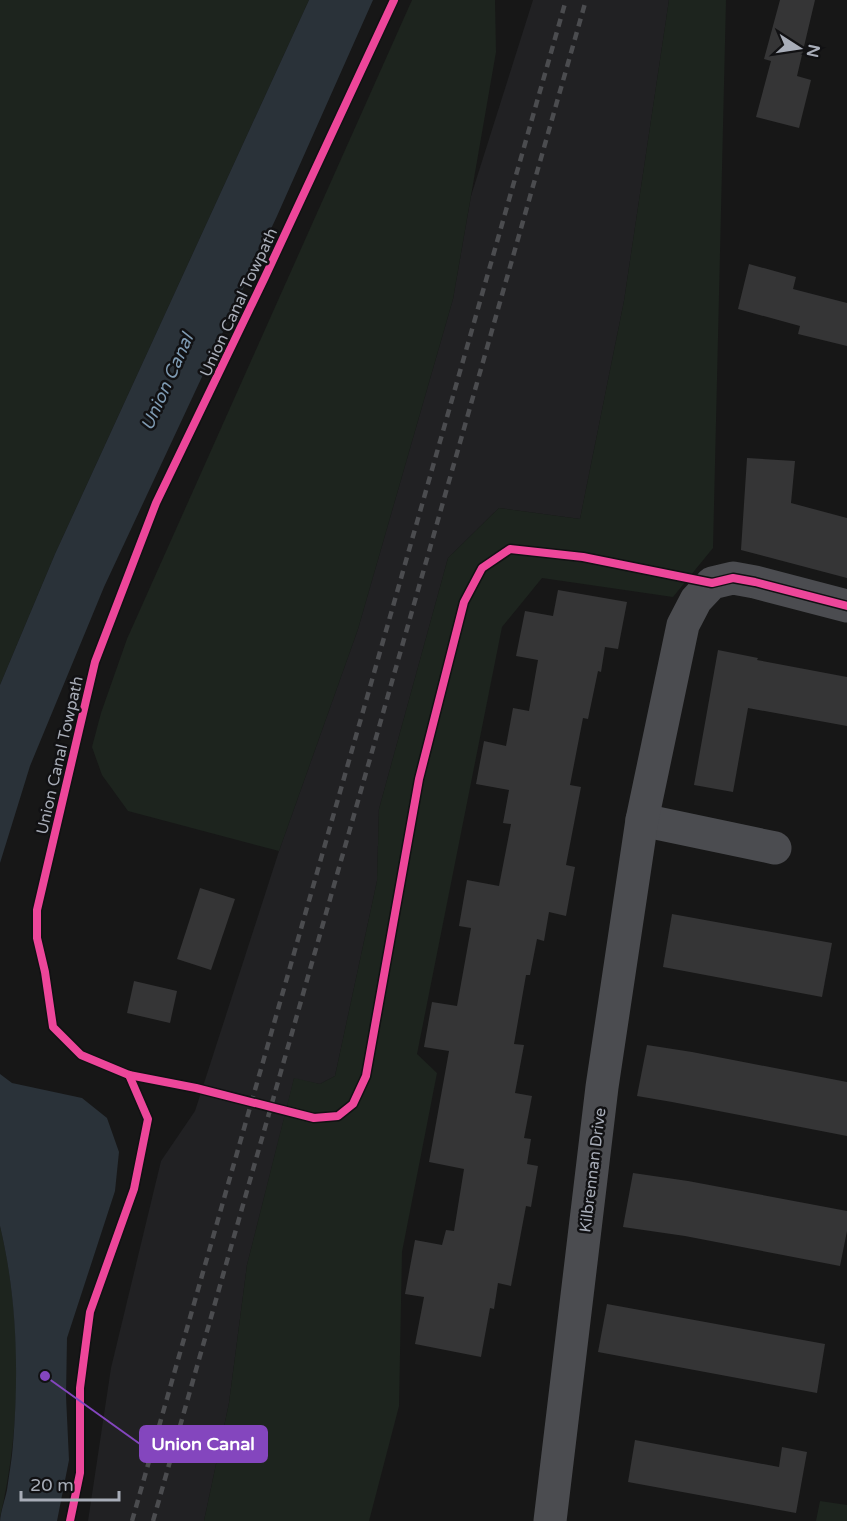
<svg xmlns="http://www.w3.org/2000/svg" width="847" height="1521" viewBox="0 0 847 1521" font-family="'Varela Round',sans-serif">
<rect width="100%" height="100%" fill="#171717"/>
<path fill="#212123" d="M 533,0 L 669,0 L 624,301 L 580,519 L 499,508 L 448,558 L 379,809 L 377,881 L 335,1076 L 320,1084 L 294,1079 L 247,1265 L 229,1403 L 204,1521 L 88,1521 L 111,1368 L 161,1161 L 195,1111 L 279,851 L 358,629 L 453,299 L 471,196 Z"/>
<g fill="#1d241e">
<path d="M 0,0 L 309,0 L 55,554 L 0,685 Z"/>
<path d="M 412,0 L 495,0 L 496,52 L 453,299 L 358,629 L 279,851 L 128,811 L 102,775 L 92,747 L 101,713 L 127,639 Z"/>
<path d="M 669,0 L 726,0 L 713,548 L 673,597 L 542,578 L 502,627 L 417,1054 L 437,1073 L 402,1252 L 399,1406 L 369,1521 L 204,1521 L 229,1403 L 247,1265 L 294,1078 L 320,1084 L 335,1076 L 377,881 L 379,809 L 448,558 L 499,508 L 580,519 L 624,301 Z"/>
<path d="M 0,1226 C 22,1317 22,1425 0,1517 Z"/>
<path d="M 820,1501 L 847,1505 L 847,1521 L 816,1521 Z"/>
</g>
<g fill="#2a3239">
<path d="M 309,0 L 373,0 L 277,216 L 104,587 L 30,766 L 0,863 L 0,685 L 55,554 Z"/>
<path d="M 0,1074 L 12,1083 L 82,1098 L 107,1118 L 119,1152 L 115,1191 L 67,1338 L 66,1396 L 69,1460 L 57,1521 L 0,1521 C 1,1510 5,1500 7,1490 C 9,1475 12,1459 13,1444 C 19,1371 17,1297 0,1226 Z"/>
</g>
<g fill="#353536">
<path d="M 780,0 L 815,0 L 797,76 L 811,80 L 799,128 L 756,117 L 771,61 L 764,59 Z"/>
<path d="M 749,264 L 796,277 L 793,289 L 847,303 L 847,346 L 798,334 L 800,326 L 738,309 Z"/>
<path d="M 747,458 L 795,461 L 791,503 L 847,518 L 847,578 L 741,550 Z"/>
<path d="M 558,590 L 627,602 L 618,649 L 605,647 L 601,672 L 598,671 L 588,719 L 583,718 L 570,785 L 581,787 L 566,865 L 575,867 L 566,916 L 549,912 L 544,941 L 537,939 L 530,975 L 526,975 L 514,1044 L 524,1045 L 515,1093 L 532,1096 L 524,1138 L 531,1139 L 527,1164 L 538,1166 L 531,1207 L 526,1206 L 511,1286 L 498,1283 L 494,1309 L 490,1308 L 481,1357 L 415,1344 L 424,1297 L 405,1294 L 415,1240 L 442,1245 L 446,1230 L 454,1231 L 464,1169 L 429,1162 L 449,1051 L 424,1047 L 432,1002 L 457,1006 L 471,928 L 459,926 L 467,880 L 499,886 L 511,824 L 503,823 L 509,790 L 476,784 L 484,741 L 506,746 L 513,708 L 529,711 L 538,660 L 516,656 L 525,611 L 553,616 Z"/>
<path d="M 718,650 L 758,658 L 757,660 L 847,677 L 847,726 L 748,708 L 733,792 L 694,785 Z"/>
<path d="M 200,888 L 235,899 L 211,970 L 177,959 Z"/>
<path d="M 672,914 L 832,943 L 822,997 L 663,967 Z"/>
<path d="M 134,981 L 177,991 L 170,1023 L 127,1013 Z"/>
<path d="M 647,1045 L 692,1052 L 847,1082 L 847,1136 L 672,1102 L 637,1096 Z"/>
<path d="M 633,1173 L 688,1181 L 847,1211 L 847,1231 L 840,1266 L 685,1236 L 623,1227 Z"/>
<path d="M 607,1304 L 825,1344 L 817,1393 L 598,1352 Z"/>
<path d="M 635,1440 L 779,1467 L 782,1447 L 807,1452 L 796,1513 L 628,1482 Z"/>
</g>
<g fill="none" stroke-linecap="round" stroke-linejoin="round">
<g stroke="#4b4c50" stroke-width="33">
<path d="M 642,820 L 775,848"/>
<path d="M 550,1521 L 602,1087 L 642,820 L 683,625 L 696,600 L 712,583 L 733,578 L 755,582 L 847,606"/>
</g>
<g stroke="#4b4c4f" stroke-width="4.5" stroke-dasharray="8 6" stroke-linecap="butt">
<path d="M 132,1521 L 566,0"/>
<path d="M 153,1521 L 586,0"/>
</g>
<defs>
<g id="cycleway">
<path d="M 394,0 L 265,277 L 156,503 L 95,662 L 37,910 L 37,938 L 45,972 L 53,1027 L 81,1055 L 129,1075 L 196,1088 L 314,1118 L 338,1116 L 353,1104 L 366,1076 L 419,779 L 464,602 L 482,568 L 510,549 L 583,557 L 712,583 L 733,578 L 755,582 L 847,606"/>
<path d="M 70,1521 L 80,1473 L 80,1388 L 90,1312 L 134,1189 L 148,1119 L 129,1075"/>
</g>
</defs>
<use href="#cycleway" stroke="#111113" stroke-width="11"/>
<use href="#cycleway" stroke="#ed469a" stroke-width="8"/>
</g>
<g text-anchor="middle" stroke-width="5" stroke-linejoin="round" paint-order="stroke">
<g font-size="16" fill="#a8adb8" stroke="#111113">
<text transform="translate(238 302) rotate(-65)" y="6">Union Canal Towpath</text>
<text transform="translate(59 755) rotate(-77)" y="6">Union Canal Towpath</text>
<text transform="translate(592 1170) rotate(-83)" y="6">Kilbrennan Drive</text>
</g>
<g font-size="18" font-style="italic" fill="#7f9bb3" stroke="#111113">
<text transform="translate(167 382) rotate(-66)" y="6">Union Canal</text>
</g>
</g>
<path fill="none" stroke="#8446be" stroke-width="2" d="M45 1376L140 1444"/>
<circle fill="#8446be" stroke="#111113" stroke-width="2" cx="45" cy="1376" r="6"/>
<rect fill="#8446be" stroke="#8446be" stroke-width="2" x="140" y="1426" width="127" height="36" rx="6"/>
<g font-size="18" text-anchor="middle" font-weight="bold" fill="#fff">
<text x="203" y="1450">Union Canal</text>
</g>
<g transform="translate(799 48) rotate(102)" stroke="#111113" stroke-width="4.5" paint-order="stroke">
<path d="M0-4.5L10 22L0 15L-10 22Z" fill="#a8adb8"/>
<text y="-9" font-size="16" font-weight="bold" text-anchor="middle" fill="#a8adb8">N</text>
</g>
<path d="M21 1491v9h98v-9" fill="none" stroke="#a8adb8" stroke-width="3"/>
<text x="30" y="1491" font-size="18" fill="#a8adb8" stroke="#111113" stroke-width="4.5" paint-order="stroke">20 m</text>
</svg>
